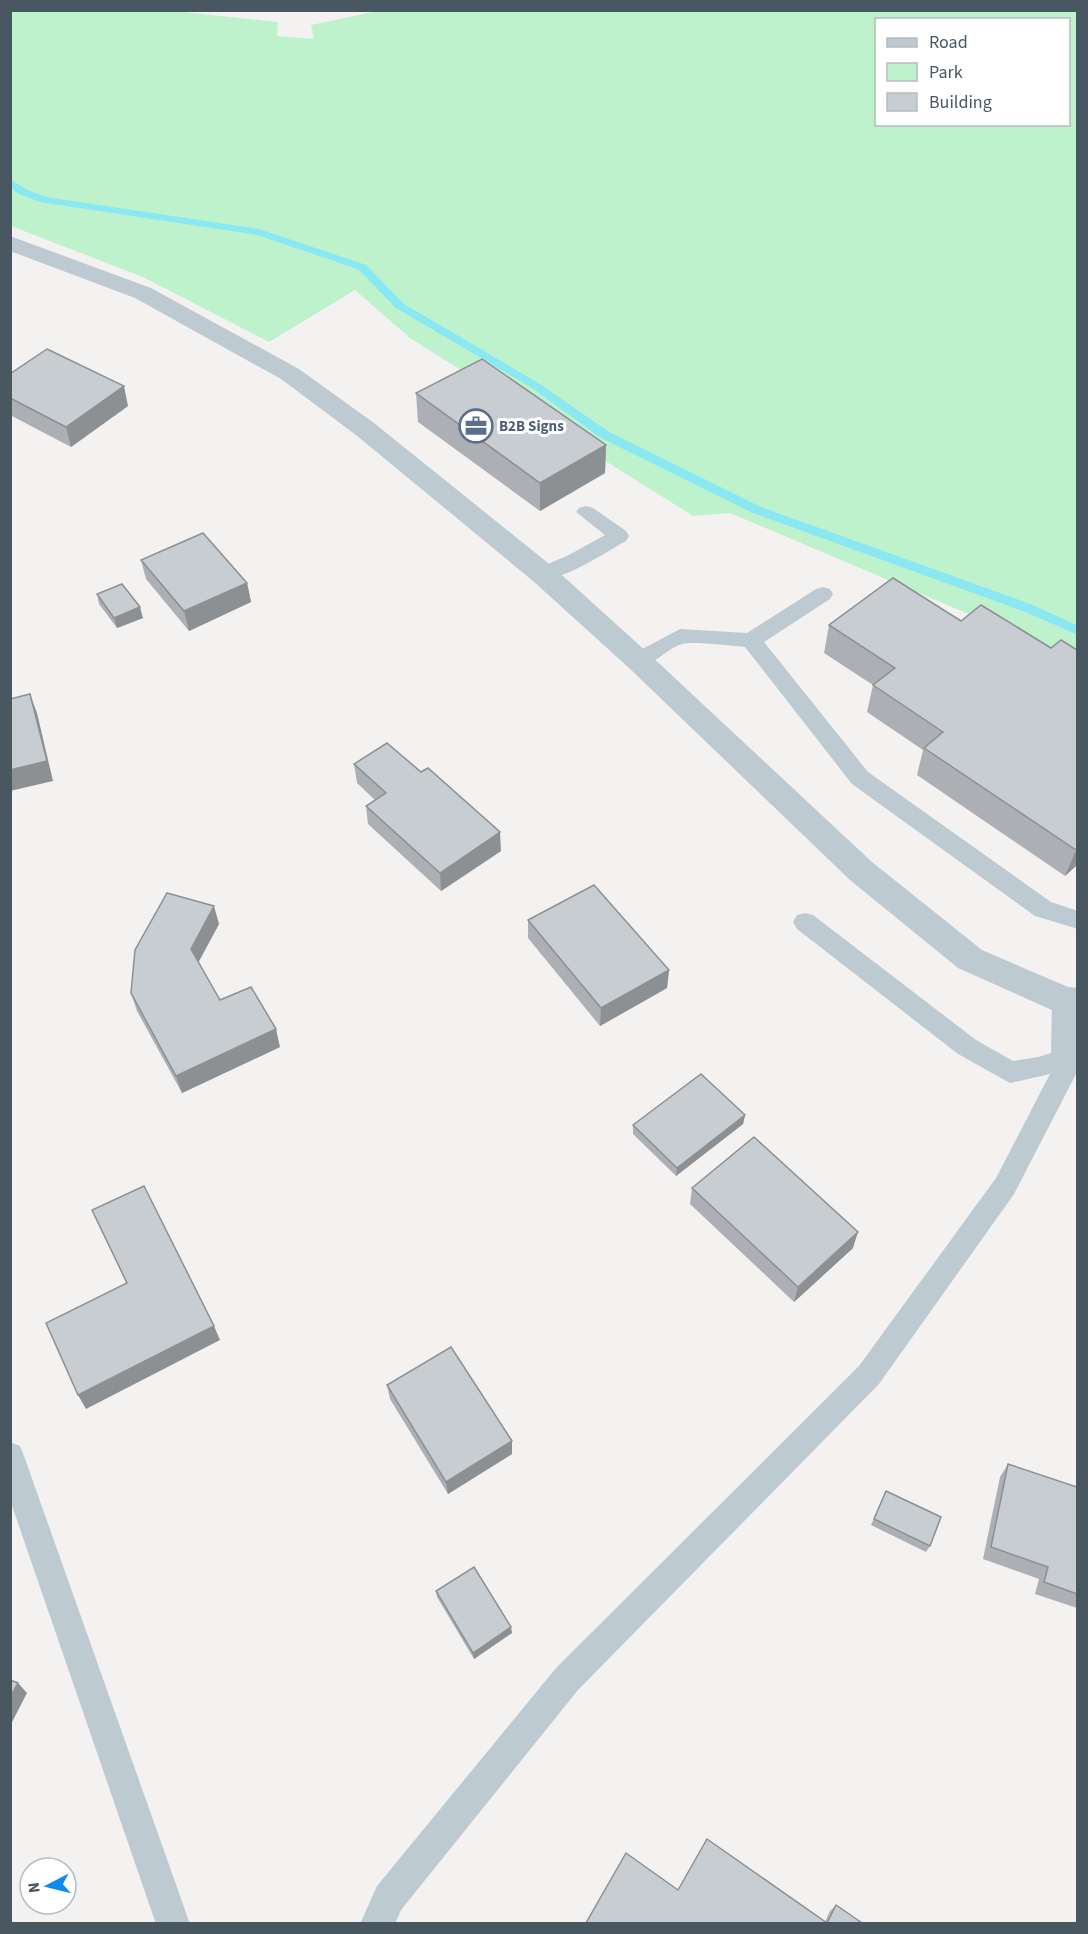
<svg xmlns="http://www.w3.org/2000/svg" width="1088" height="1934" viewBox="0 0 1088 1934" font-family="'Source Sans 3',sans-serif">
<rect width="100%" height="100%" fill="#f4f1f1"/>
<path fill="#bef2cc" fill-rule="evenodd" d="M 383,10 L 1077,11 L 1077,660 L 730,513 L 693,516 L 410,338 L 355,290 L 269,342 L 143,277 L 11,226 L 10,11 L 175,11 L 278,22 L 277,36 L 314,39 L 311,25 ZM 876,20 L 1068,20 L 1068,124 L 876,124 Z"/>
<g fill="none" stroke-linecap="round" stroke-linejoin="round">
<path fill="#89e8f1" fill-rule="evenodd" d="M 10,179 L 27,190 L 46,197 L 259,229 L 366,265 L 404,304 L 540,384 L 609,432 L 761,507 L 1033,605 L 1078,626 L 1078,635 L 1023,611 L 753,513 L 601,438 L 532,388 L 396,308 L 358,269 L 257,235 L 40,202 L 19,194 L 10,187 Z"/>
<g fill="#becad1" fill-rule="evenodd">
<path d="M 586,506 L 593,508 L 626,531 L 629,536 L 626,541 C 606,552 557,585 536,579 L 533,574 L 536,569 L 569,555 L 605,535 L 576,512 L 579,508 Z"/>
<path d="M 823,587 L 830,589 L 833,594 L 830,599 L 764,642 L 868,772 L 1051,902 L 1078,911 L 1078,929 L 1035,916 L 852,784 L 745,647 C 731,646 693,641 682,644 C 665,649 650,671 631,665 L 628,660 L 631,655 L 680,629 L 747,633 L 816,589 Z"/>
<path d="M 805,913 L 813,915 L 976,1040 L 1013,1061 L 1038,1057 L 1051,1053 L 1052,1000 L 1055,993 L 1064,990 L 1073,993 L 1076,1000 L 1076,1074 L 1014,1194 L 879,1384 L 578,1690 L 401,1910 L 395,1924 L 360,1924 L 377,1886 L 556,1668 L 859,1366 L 996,1178 L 1050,1074 L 1010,1083 L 958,1054 L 797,929 L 793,922 L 797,915 Z"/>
<path d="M 10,1442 L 20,1446 L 24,1456 L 190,1924 L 156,1924 L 10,1500 Z"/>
</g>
<path fill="#becad1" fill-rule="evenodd" d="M 10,236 L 151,288 L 299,369 L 374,423 L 553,567 L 648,653 L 872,862 L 982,950 L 1068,987 L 1078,988 L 1078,1016 L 1052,1010 L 958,968 L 850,880 L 628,667 L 533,581 L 356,435 L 281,379 L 135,298 L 10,251 Z"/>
</g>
<g fill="#acb0b4">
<path d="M 10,374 L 128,406 L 71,447 L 10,415 Z"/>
<path d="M 416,393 L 606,445 L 605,473 L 540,511 L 418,422 Z"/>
<path d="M 141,560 L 247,583 L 251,602 L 189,631 L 146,579 Z"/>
<path d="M 97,594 L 143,618 L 117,628 L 99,604 Z"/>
<path d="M 961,621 L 1051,648 L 1077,865 L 1065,876 L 917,775 L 923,750 L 867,712 L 873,685 L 824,653 L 829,625 Z"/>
<path d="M 354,764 L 501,851 L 441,891 L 368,824 L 366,806 L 375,800 L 357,783 Z"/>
<path d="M 528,920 L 669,970 L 667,988 L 600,1026 L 528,938 Z"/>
<path d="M 219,924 L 198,962 L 220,1000 L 280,1047 L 182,1093 L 137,1011 L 131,993 Z"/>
<path d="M 745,1115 L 743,1124 L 676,1176 L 633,1134 L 633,1125 Z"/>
<path d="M 692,1188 L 853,1248 L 794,1302 L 690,1204 Z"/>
<path d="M 387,1385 L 512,1441 L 512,1454 L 448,1494 L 390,1399 Z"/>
<path d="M 1008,1464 L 1077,1487 L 1077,1608 L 1035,1594 L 1039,1579 L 983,1559 L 1000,1477 Z"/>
<path d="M 886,1491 L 930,1546 L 926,1552 L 871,1525 Z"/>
<path d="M 436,1591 L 512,1633 L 474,1659 L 437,1597 Z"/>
<path d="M 678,1890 L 825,1922 L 830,1911 L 836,1905 L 862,1923 L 586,1923 Z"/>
</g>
<g fill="#8c9092">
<path d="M 124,386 L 128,406 L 71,447 L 66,427 Z"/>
<path d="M 606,445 L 605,473 L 540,511 L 540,483 Z"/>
<path d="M 247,583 L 251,602 L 189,631 L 184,611 Z"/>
<path d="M 140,607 L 143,618 L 117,628 L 114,618 Z"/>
<path d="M 30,694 L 37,713 L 53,781 L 10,791 L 10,770 Z"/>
<path d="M 500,832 L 501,851 L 441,891 L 440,873 Z"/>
<path d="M 1077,848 L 1077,865 L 1065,876 L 1076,850 Z"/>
<path d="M 214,906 L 219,924 L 196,967 L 191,949 Z"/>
<path d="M 669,970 L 667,988 L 600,1026 L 601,1008 Z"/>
<path d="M 276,1029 L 280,1047 L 182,1093 L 176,1076 Z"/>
<path d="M 745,1115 L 743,1124 L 676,1176 L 677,1168 Z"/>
<path d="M 858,1232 L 853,1248 L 794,1302 L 798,1287 Z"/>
<path d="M 214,1326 L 220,1340 L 86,1409 L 78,1395 Z"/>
<path d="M 512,1441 L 512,1454 L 448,1494 L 446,1482 Z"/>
<path d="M 511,1627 L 512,1633 L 474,1659 L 473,1653 Z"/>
<path d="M 18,1683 L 27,1693 L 10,1726 L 10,1697 Z"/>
</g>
<g fill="#c8cdd1" stroke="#8c9092" stroke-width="1.5">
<path d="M 47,349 L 124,386 L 66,427 L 10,398 L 10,374 Z"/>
<path d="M 482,359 L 606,445 L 540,483 L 416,393 Z"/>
<path d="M 203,533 L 247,583 L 184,611 L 141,560 Z"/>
<path d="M 893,578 L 961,621 L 981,605 L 1051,648 L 1061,640 L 1077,650 L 1077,848 L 1076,850 L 924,748 L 943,732 L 873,685 L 895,668 L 829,625 Z"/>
<path d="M 122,584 L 140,607 L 114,618 L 97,594 Z"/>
<path d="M 30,694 L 47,761 L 10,770 L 10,699 Z"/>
<path d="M 387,743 L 421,772 L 428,768 L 500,832 L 440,873 L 366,806 L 386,793 L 354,764 Z"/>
<path d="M 594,885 L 669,970 L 601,1008 L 528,920 Z"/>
<path d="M 167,893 L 214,906 L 191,949 L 220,1000 L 251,987 L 276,1029 L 176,1076 L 131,993 L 135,950 Z"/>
<path d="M 701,1074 L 745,1115 L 677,1168 L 633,1125 Z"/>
<path d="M 754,1137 L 858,1232 L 798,1287 L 692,1188 Z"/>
<path d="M 144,1186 L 214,1326 L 78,1395 L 46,1323 L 127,1283 L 92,1210 Z"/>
<path d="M 451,1347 L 512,1441 L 446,1482 L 387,1385 Z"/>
<path d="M 1008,1464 L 1077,1487 L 1077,1594 L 1044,1582 L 1048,1567 L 991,1547 Z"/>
<path d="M 886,1491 L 941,1517 L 930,1546 L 874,1519 Z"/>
<path d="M 474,1567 L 511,1627 L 473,1653 L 436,1591 Z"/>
<path d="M 10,1680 L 18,1683 L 10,1697 Z"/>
<path d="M 707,1839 L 827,1923 L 586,1923 L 626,1853 L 678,1890 Z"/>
<path d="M 836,1905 L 862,1923 L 827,1923 Z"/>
</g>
<defs>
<symbol id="office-ring" viewBox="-11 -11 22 22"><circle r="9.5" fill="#fff" stroke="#5c6f8a" stroke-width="1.5"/><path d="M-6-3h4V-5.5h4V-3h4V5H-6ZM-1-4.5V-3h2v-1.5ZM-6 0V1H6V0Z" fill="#5c6f8a"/></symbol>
</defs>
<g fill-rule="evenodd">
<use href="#office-ring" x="457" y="407" width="38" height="38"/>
</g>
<g text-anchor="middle" stroke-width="6" stroke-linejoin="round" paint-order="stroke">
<g font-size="15" font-weight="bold" fill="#4e5e75" stroke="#fff" text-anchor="start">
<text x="499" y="431">B2B Signs</text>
</g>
</g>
<rect width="1088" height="1934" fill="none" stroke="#485760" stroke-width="24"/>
<rect x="875" y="18" width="195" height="108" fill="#ffffff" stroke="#b6bcbf" stroke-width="1.5"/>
<rect x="887" y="38" width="30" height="9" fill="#becad1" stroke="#b6bcbf" stroke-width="1.5"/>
<text x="929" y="48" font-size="18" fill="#485760">Road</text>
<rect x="887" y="63" width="30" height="18" fill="#bef2cc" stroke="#b6bcbf" stroke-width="1.5"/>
<text x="929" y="78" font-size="18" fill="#485760">Park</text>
<rect x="887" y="93" width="30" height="18" fill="#c8cdd1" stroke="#b6bcbf" stroke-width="1.5"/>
<text x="929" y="108" font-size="18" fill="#485760">Building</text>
<g transform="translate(48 1886) rotate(263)"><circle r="28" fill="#ffffff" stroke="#b6bcbf" stroke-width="1.5"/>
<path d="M0-4.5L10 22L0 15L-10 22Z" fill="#0f8bef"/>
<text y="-9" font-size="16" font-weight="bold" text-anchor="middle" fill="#485760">N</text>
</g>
</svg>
